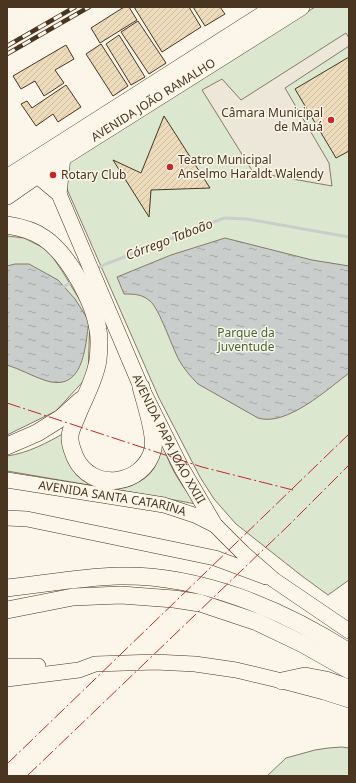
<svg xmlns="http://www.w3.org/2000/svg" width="356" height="783" viewBox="0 0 356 783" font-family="'Noto Sans',sans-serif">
<defs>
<pattern id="water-ripples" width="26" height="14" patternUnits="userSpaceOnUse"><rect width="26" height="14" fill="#c9cecd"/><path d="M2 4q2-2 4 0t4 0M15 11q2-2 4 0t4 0" fill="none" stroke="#a5a8a6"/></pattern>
<pattern id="building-hatch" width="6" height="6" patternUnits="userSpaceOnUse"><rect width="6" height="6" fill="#ecdcbc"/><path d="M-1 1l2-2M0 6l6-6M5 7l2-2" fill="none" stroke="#ccbda1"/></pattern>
</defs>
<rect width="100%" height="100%" fill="#fbf6e9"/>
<g fill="#dce7d0" stroke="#887966">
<path d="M 315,7 L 349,7 L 349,580 L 328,595 L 302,576 L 236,524 L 214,499 L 200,477 L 159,398 L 63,180 L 70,161 Z"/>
<path d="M 7,236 L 24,238 L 48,250 L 64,274 L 90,317 L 88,376 L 56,411 L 7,435 Z"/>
<path d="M 66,432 L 68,456 L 118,488 C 133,486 150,479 156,464 C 160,457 160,448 162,440 C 168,466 180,483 196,504 C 133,492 70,482 7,471 L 7,456 C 28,453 47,443 66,432 Z"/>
<path d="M 342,747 L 349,748 L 349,776 L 267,776 L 286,758 L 315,750 L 328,748 Z"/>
</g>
<path fill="#ede7d9" stroke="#887966" d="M 346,33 L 349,38 L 349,46 L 285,88 L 329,163 L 332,186 L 253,172 L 202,90 L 222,79 L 241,100 Z"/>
<g fill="url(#water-ripples)" stroke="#887966">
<path d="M 225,238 L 312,260 L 349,266 L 349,373 C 328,389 286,427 258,418 L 198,384 C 191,377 184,369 179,360 C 172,347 159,308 150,301 C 142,294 134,294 124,294 L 117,277 L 171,255 Z"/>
<path d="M 15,264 L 29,264 L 58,280 L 75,299 L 89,321 C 85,347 84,394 44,380 C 32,376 20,369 7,365 L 7,266 Z"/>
</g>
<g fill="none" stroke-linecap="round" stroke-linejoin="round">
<g stroke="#c9cecd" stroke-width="3">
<path d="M 96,269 L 106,264 L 224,218 L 247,219 L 349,237"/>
<path d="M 61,288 L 74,281"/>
</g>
</g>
<g fill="url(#building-hatch)" stroke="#4a3520">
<path d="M 124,7 L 129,7 L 137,20 L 100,43 L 91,28 Z"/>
<path d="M 134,7 L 189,7 L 201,27 L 162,52 Z"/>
<path d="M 193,7 L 220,7 L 225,14 L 205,26 Z"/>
<path d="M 138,21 L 166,63 L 149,74 L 121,32 Z"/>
<path d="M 119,35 L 145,77 L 131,85 L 106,44 Z"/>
<path d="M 101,44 L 128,86 L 113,96 L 86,54 Z"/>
<path d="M 66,45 L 74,59 L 55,70 L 64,83 L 44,96 L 35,81 L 21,89 L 13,76 Z"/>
<path d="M 349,57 L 349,151 L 336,158 L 295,89 Z"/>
<path d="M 66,85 L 81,107 L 58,122 L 53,114 L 36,126 L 21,104 L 27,101 L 32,108 Z"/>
<path d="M 164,116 L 210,188 L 151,190 L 149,217 L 113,160 L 141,173 Z"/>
</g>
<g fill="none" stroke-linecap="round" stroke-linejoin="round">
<defs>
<g id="major">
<path id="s1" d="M 24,173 L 41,179 L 59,194 L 141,387 L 181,467 L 215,525 L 243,553 L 274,580 L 349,631"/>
<path d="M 59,194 L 63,157"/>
<path id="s2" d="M 7,480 L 164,505 L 197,516 L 215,525"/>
<path d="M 7,518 L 27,519 L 215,558 L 266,577"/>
<path d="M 7,666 L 38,666"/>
<path d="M 7,679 L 79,670 L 95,664 L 155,662 L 195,664 L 236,670 L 282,681 L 324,692 L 349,700"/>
</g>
<g id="highway">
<path d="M 7,178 L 275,7"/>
<path id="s3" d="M 7,196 L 63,157 L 301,7"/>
<path d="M 7,225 C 20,227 33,230 44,238 C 68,254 94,301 98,330 C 100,339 99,350 98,360 C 95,380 84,398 77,416 C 74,424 69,431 70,439 C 70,445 73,452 75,457 C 91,493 144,486 153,449 C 156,434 145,403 141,387"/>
<path d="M 7,446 L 37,433 L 61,418 L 81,400"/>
<path d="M 7,588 C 44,584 81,577 119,576 C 199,574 282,609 349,652"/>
<path d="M 7,610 L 73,597 L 121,595 L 174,599 L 200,603 L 257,622 L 303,644 L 349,670"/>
<path d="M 282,681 L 305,676 L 326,680 L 349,688"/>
</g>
</defs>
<use href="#major" stroke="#4a3520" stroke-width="16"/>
<use href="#highway" stroke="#4a3520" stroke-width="18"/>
<use href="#major" stroke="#fbf6e9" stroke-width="15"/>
<use href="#highway" stroke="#fbf6e9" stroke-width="17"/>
<defs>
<g id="rail">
<path d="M 7,46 L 75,7"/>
<path d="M 7,54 L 89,7"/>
</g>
</defs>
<use href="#rail" stroke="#4a3520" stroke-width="4.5"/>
<use href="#rail" stroke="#fbf6e9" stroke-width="3" stroke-dasharray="9" stroke-linecap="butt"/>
<g stroke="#c62828" stroke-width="1" stroke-dasharray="14 3 2 3" stroke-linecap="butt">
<path d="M 7,403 L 202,467 L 293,490"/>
<path d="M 7,764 L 349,434"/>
<path d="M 27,776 L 289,525 L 349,465"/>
</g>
</g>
<g fill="#c62828" stroke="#fbf6e9" stroke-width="1.5">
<circle cx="331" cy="120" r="4"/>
<circle cx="170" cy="167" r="4"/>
<circle cx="53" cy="175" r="4"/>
</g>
<g text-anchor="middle" stroke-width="3" stroke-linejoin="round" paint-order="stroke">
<g font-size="12" fill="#4a3520" stroke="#fbf6e9">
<text dy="4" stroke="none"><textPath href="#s3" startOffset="175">AVENIDA JOÃO RAMALHO</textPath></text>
<text dy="4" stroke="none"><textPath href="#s1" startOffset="310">AVENIDA PAPA JOÃO XXIII</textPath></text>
<text dy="4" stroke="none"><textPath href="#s2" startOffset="107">AVENIDA SANTA CATARINA</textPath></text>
</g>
<g font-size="12" fill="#4a3520" stroke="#fbf6e9" text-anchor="start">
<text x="323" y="117" text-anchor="end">Câmara Municipal<tspan x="323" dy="14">de Mauá</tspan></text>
<text x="178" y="164">Teatro Municipal<tspan x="178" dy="14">Anselmo Haraldt Walendy</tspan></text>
<text x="61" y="179">Rotary Club</text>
</g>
<g font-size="12" fill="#436837" stroke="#fbf6e9">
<text x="246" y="337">Parque da<tspan x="246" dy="14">Juventude</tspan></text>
</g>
<g font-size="13" font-style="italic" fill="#4a3520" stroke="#fbf6e9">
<text transform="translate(169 239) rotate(-21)" y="5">Córrego Taboão</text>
</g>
</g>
<rect width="356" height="783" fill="none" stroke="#4a3520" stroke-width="16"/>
</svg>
